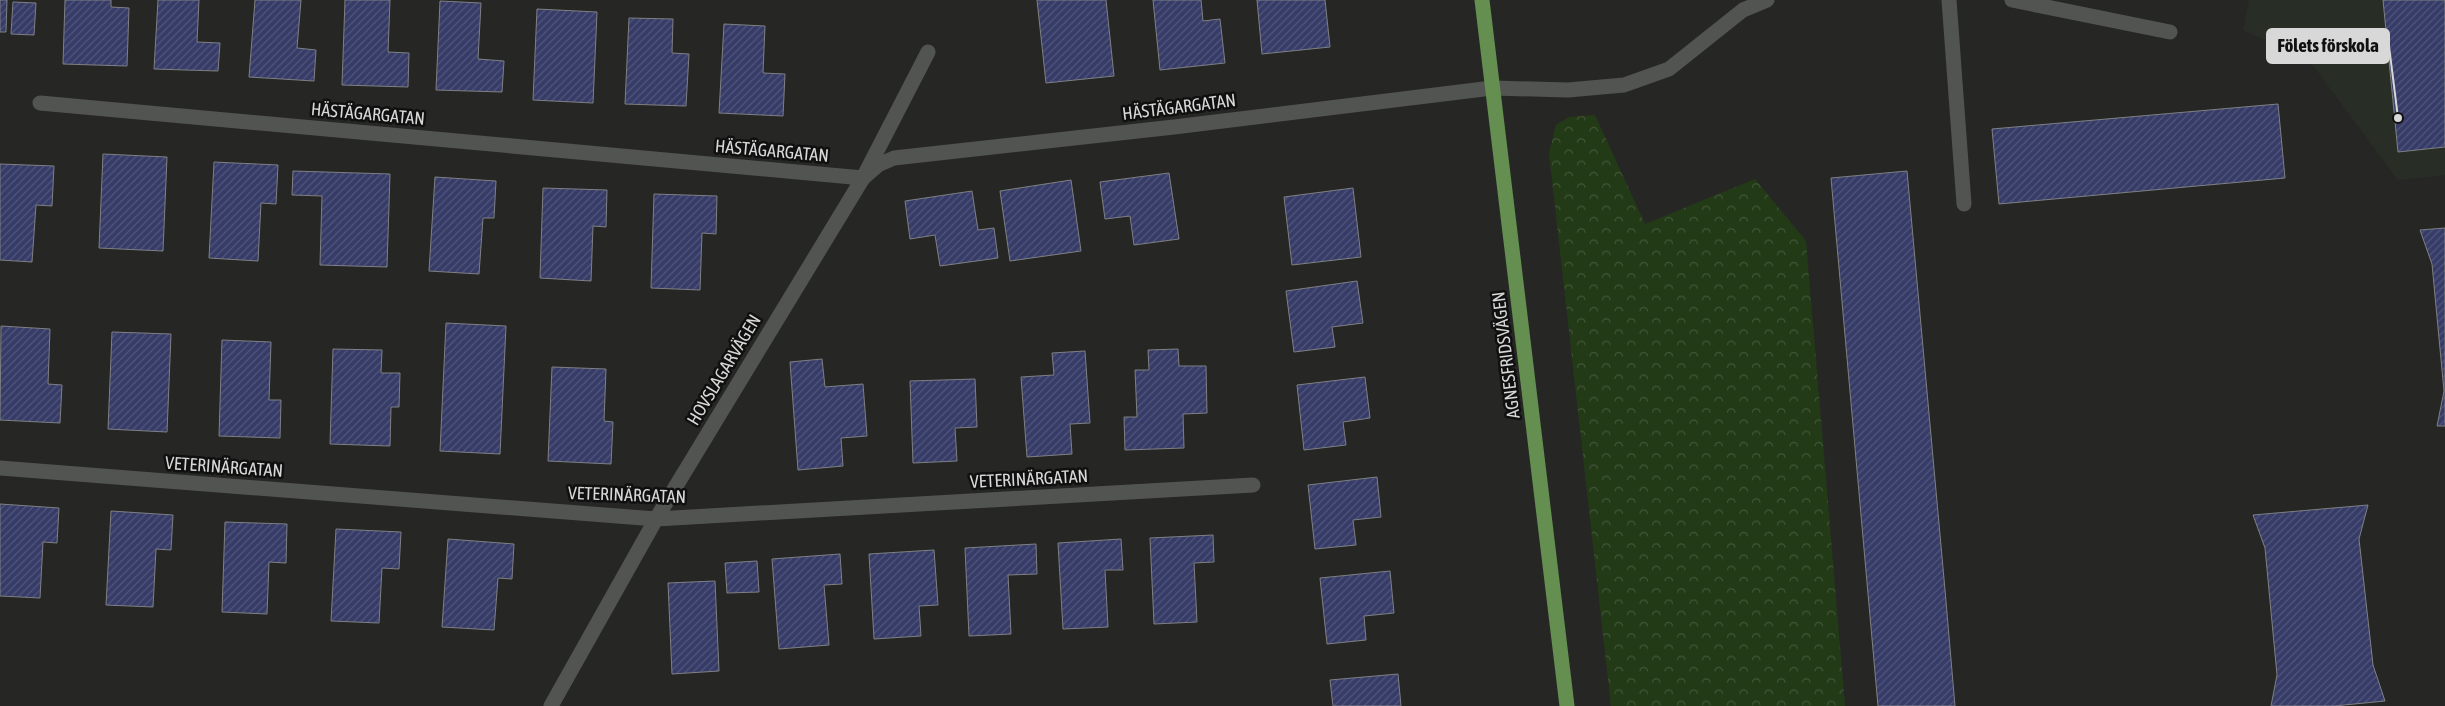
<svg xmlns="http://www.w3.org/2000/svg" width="2445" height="706" viewBox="0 0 2445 706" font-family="'Asap Condensed',sans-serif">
<defs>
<pattern id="park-crowns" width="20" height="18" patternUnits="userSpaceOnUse" patternTransform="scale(1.25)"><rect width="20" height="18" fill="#233a17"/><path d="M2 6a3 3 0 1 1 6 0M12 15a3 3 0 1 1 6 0" fill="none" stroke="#425638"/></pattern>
<pattern id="building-hatch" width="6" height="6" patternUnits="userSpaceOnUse" patternTransform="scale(1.25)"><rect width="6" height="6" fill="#363b67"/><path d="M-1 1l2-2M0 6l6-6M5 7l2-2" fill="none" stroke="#52577c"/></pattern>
</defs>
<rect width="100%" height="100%" fill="#262725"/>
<path fill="#282e26" d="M 2249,0 L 2445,0 L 2445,175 L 2398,180 L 2309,60 L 2243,30 Z"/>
<path fill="url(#park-crowns)" d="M 1595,115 L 1645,224 L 1755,179 L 1806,241 L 1845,706 L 1611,706 L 1549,153 L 1556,125 L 1569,117 Z"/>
<g fill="url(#building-hatch)" stroke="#7f8083">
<path d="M 0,0 L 7,0 L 6,32 L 0,32 Z"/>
<path d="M 65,0 L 111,0 L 111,7 L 129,8 L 127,66 L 63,64 Z"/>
<path d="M 158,0 L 199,0 L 197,42 L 220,43 L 218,71 L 154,69 Z"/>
<path d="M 255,0 L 301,0 L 297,48 L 316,50 L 314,81 L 249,77 Z"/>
<path d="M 345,0 L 390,0 L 388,52 L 409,53 L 408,87 L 342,85 Z"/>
<path d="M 1037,0 L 1106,0 L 1114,76 L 1046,83 Z"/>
<path d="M 1153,0 L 1201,0 L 1203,21 L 1220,19 L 1225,63 L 1160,70 Z"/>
<path d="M 1257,0 L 1325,0 L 1330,47 L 1262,54 Z"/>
<path d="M 2383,0 L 2445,0 L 2445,147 L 2398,152 Z"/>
<path d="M 440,1 L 481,3 L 478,59 L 504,61 L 502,92 L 436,90 Z"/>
<path d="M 13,2 L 36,3 L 34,35 L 11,34 Z"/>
<path d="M 537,9 L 597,12 L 593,103 L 533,100 Z"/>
<path d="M 629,18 L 673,19 L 672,53 L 689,54 L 686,106 L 625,104 Z"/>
<path d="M 724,24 L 765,26 L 763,73 L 785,74 L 783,116 L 719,113 Z"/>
<path d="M 2278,104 L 2285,178 L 1999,204 L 1992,129 Z"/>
<path d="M 103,154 L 167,157 L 163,251 L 99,248 Z"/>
<path d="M 214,162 L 278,165 L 276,204 L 261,203 L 258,261 L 209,258 Z"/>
<path d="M 0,164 L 54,166 L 52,206 L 36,205 L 32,262 L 0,260 Z"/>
<path d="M 293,171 L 390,174 L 387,267 L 320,265 L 322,196 L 292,195 Z"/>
<path d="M 1907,171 L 1945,590 L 1955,706 L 1878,706 L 1831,178 Z"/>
<path d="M 1169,173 L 1179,239 L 1134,245 L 1130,216 L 1105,219 L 1100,182 Z"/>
<path d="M 435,177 L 496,181 L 494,218 L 483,218 L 479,274 L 429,271 Z"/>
<path d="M 1071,180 L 1081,251 L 1010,261 L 1000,191 Z"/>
<path d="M 543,188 L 607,190 L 606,227 L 593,226 L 591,281 L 540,278 Z"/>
<path d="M 1353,188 L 1361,257 L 1292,265 L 1284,197 Z"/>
<path d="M 972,191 L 978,230 L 994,228 L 998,258 L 940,266 L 935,235 L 910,239 L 905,201 Z"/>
<path d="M 654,194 L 717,196 L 716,234 L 702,233 L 700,290 L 651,288 Z"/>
<path d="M 2445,228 L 2445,426 L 2437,426 L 2444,391 L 2432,264 L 2420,230 Z"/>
<path d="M 1357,281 L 1363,323 L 1332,327 L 1335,347 L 1294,352 L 1286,291 Z"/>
<path d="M 446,323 L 506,326 L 500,454 L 440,451 Z"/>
<path d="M 1,326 L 50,329 L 48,384 L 62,385 L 60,423 L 0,420 Z"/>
<path d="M 112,332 L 171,334 L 167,432 L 108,429 Z"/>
<path d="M 222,340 L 271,342 L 269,400 L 281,400 L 280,438 L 219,436 Z"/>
<path d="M 333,349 L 382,350 L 381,373 L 400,373 L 399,407 L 391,407 L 390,446 L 330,444 Z"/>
<path d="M 1178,349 L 1179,366 L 1206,366 L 1207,413 L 1183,414 L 1184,448 L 1125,450 L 1124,417 L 1137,417 L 1135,370 L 1149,370 L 1148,350 Z"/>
<path d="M 1085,351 L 1090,423 L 1070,424 L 1072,454 L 1027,457 L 1021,377 L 1054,375 L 1052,353 Z"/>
<path d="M 822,359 L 825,387 L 863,384 L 867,436 L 841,438 L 843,466 L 798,470 L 790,362 Z"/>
<path d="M 552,367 L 606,369 L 604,421 L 613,422 L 611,464 L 548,461 Z"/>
<path d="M 1365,377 L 1370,418 L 1343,422 L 1346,445 L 1304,450 L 1297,385 Z"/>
<path d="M 975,379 L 977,427 L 955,428 L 957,461 L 913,463 L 910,381 Z"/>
<path d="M 1377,477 L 1381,517 L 1353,520 L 1356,545 L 1315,549 L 1308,485 Z"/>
<path d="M 0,504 L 59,508 L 57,543 L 43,542 L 40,598 L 0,596 Z"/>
<path d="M 2368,505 L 2359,539 L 2373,665 L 2385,701 L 2334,706 L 2271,706 L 2277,675 L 2265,548 L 2253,515 Z"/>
<path d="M 111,511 L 173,515 L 171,550 L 156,549 L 153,607 L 106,605 Z"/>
<path d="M 225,522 L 287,524 L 286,563 L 269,562 L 267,614 L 222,612 Z"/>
<path d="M 336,529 L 401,532 L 399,569 L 382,568 L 379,623 L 331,621 Z"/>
<path d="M 1213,535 L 1214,562 L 1194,563 L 1197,622 L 1154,624 L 1150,538 Z"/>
<path d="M 448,539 L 514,544 L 512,579 L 498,578 L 494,630 L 442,627 Z"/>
<path d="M 1121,539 L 1123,570 L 1105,570 L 1108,627 L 1063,629 L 1058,543 Z"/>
<path d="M 1036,544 L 1037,574 L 1008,575 L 1011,634 L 969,636 L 965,548 Z"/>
<path d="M 934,550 L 938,605 L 919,606 L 921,636 L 874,639 L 869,554 Z"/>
<path d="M 840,554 L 842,584 L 824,585 L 829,645 L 779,649 L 772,559 Z"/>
<path d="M 757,561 L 759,592 L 727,593 L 725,563 Z"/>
<path d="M 1390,571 L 1394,613 L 1364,616 L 1366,640 L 1327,644 L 1320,578 Z"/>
<path d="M 715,581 L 719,671 L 672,674 L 668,583 Z"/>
<path d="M 1398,674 L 1401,706 L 1333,706 L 1330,680 Z"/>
</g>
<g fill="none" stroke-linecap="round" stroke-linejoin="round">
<g stroke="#525452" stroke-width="15">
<path d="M 1949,0 L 1964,204"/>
<path d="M 2012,0 L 2170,32"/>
<path d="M 40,103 L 863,178 L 878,165 L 894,158 L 1174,127 L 1492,88 L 1568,90 L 1624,85 L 1669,69 L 1743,10 L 1767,0"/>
<path d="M 0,468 L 656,519 L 1253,485"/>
<path d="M 551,706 L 656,519 L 863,178 L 928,52"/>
</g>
<path stroke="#658f50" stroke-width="15" d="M 1482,0 L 1567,706"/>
</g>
<g text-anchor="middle" stroke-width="5" stroke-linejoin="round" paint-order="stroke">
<g font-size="18" fill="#d7d8d7" stroke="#0f100f">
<text transform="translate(1179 107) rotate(-7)" y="6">HÄSTÄGARGATAN</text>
<text transform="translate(368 114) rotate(5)" y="6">HÄSTÄGARGATAN</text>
<text transform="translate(772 151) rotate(5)" y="6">HÄSTÄGARGATAN</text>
<text transform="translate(1506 355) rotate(-97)" y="6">AGNESFRIDSVÄGEN</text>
<text transform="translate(724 370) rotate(-59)" y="6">HOVSLAGARVÄGEN</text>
<text transform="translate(224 467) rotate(4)" y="6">VETERINÄRGATAN</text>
<text transform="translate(1029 479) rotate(-3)" y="6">VETERINÄRGATAN</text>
<text transform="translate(627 495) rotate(2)" y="6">VETERINÄRGATAN</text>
</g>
</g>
<path fill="none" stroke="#d7d8d7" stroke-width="2" d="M2398 118L2389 46"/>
<circle fill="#d7d8d7" stroke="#0f100f" stroke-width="2" cx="2398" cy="118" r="5"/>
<rect fill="#d7d8d7" stroke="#d7d8d7" stroke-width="2" x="2267" y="29" width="122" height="34" rx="5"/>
<g font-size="19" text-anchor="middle" font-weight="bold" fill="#111">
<text x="2328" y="52">Fölets förskola</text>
</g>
</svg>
